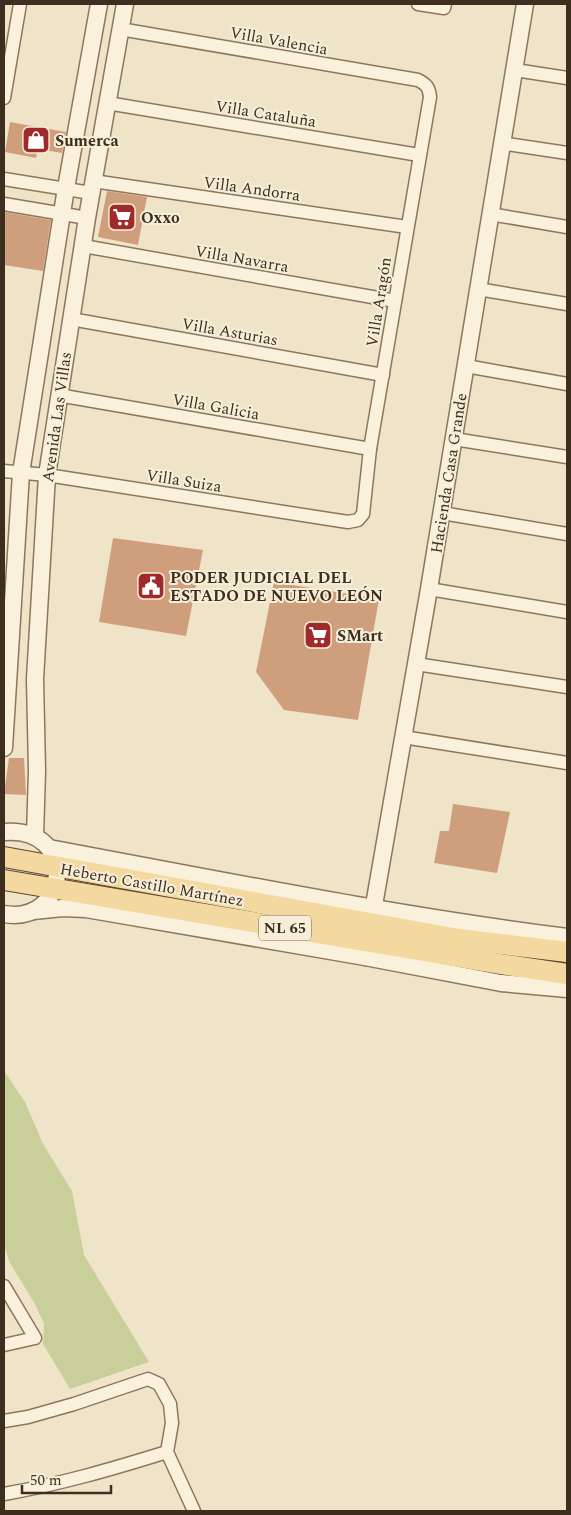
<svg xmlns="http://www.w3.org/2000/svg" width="571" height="1515" viewBox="0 0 571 1515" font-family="Spectral,serif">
<rect width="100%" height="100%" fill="#f0e4c8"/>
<path fill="#c9cf9b" d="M 4,1071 L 25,1102 L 43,1144 L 72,1191 L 84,1255 L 149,1362 L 70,1389 L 43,1344 L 44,1324 L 35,1304 L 10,1263 L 4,1245 Z"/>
<g fill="#cf9f7d">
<path d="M 10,122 L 66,132 L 62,153 L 38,149 L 36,158 L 5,152 Z"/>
<path d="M 107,191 L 147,197 L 138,245 L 98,237 Z"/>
<path d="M 4,212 L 51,220 L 43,271 L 4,265 Z"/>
<path d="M 113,538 L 203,550 L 186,636 L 99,622 Z"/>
<path d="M 274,582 L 379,599 L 358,720 L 284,710 L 256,672 Z"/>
<path d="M 9,758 L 24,758 L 26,795 L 4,794 Z"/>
<path d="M 453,804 L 510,812 L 497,873 L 434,863 L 440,831 L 449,831 Z"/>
</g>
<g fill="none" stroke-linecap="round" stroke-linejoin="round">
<defs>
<g id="minor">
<path d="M 418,4 L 444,8 L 445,4"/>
<path d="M 515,70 L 567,78"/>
<path d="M 4,98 L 20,4"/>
<path d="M 107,103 L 419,155"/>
<path d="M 501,143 L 567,153"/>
<path d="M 4,179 L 91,193"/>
<path d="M 93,181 L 407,227"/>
<path d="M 4,204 L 87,218"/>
<path d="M 490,214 L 567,227"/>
<path d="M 83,246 L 395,301"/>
<path d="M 478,289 L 567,304"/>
<path d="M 71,319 L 383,375"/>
<path d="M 466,366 L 567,384"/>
<path d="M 58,395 L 370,449"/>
<path d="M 454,439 L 567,457"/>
<path d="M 4,471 L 47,475 L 348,522 L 358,520 L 363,514 L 370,449 L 430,97 C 429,87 426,84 418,80 L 120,29"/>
<path d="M 442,513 L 567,534"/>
<path d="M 429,589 L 567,612"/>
<path d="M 416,664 L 567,687"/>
<path d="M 403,737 L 567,763"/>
<path d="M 4,1286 L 35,1338 L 4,1345"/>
<path d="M 4,1421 L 28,1417 L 74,1404 L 148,1379 L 159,1384 L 170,1404 L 172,1423 L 167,1452 L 194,1511"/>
<path d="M 4,1494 C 61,1484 112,1469 167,1452"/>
</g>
<g id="tertiary">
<path d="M 4,748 L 21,473 L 66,188 L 99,4"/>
<path d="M 4,832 C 79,826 70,925 4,914"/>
<path d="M 35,836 L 37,771 L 35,679 L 47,475 L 87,218 L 125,4"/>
<path d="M 49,848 C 221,880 393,915 567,937"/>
<path d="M 33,911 L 63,908 L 86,909 L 365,957 L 501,983 L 567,989"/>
<path d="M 365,957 L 429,589 L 525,4"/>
</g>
<g id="primary">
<path d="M 4,857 L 459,939 L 567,952"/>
<path d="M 4,880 L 500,964 L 567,974"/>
</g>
</defs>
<use href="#minor" stroke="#8d765c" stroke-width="15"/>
<use href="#tertiary" stroke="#8d765c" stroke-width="19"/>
<use href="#primary" stroke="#5b4430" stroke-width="22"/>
<use href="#minor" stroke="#faf1dc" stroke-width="12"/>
<use href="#tertiary" stroke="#faf1dc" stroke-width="16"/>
<use href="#primary" stroke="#f3d9a0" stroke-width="20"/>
</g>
<defs>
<symbol id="shop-square" viewBox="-11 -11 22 22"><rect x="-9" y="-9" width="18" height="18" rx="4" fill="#9e2a2b" stroke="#f7eed8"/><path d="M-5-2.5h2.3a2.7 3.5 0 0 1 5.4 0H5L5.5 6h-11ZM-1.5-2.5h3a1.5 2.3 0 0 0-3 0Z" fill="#fff"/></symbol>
<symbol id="supermarket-square" viewBox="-11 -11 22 22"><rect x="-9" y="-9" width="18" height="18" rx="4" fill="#9e2a2b" stroke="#f7eed8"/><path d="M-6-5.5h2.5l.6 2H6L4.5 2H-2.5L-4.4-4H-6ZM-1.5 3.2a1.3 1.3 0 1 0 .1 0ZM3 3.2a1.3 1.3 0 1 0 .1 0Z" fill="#fff"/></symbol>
<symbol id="civic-square" viewBox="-11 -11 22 22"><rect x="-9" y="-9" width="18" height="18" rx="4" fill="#9e2a2b" stroke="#f7eed8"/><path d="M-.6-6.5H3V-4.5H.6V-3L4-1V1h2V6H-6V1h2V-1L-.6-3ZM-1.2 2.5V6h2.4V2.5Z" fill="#fff"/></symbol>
</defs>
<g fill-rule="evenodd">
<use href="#shop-square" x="20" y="124" width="32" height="32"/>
<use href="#supermarket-square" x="106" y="201" width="32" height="32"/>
<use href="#civic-square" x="135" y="570" width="32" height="32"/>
<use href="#supermarket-square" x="302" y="619" width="32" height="32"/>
</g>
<g text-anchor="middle" stroke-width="4" stroke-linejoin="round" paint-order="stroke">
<rect fill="#f7eed8" stroke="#756857" stroke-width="1" x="259" y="915.5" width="52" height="25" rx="4"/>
<g font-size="15" font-weight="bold" fill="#3d2e20">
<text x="285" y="933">NL 65</text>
</g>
<g font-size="16" fill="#3d2e20" stroke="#f7eed8">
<text transform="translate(279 40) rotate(10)" y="6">Villa Valencia</text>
<text transform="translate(266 113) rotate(9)" y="6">Villa Cataluña</text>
<text transform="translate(252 188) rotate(8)" y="6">Villa Andorra</text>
<text transform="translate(242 258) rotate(10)" y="6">Villa Navarra</text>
<text transform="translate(378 302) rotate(-81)" y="6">Villa Aragón</text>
<text transform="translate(230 331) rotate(10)" y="6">Villa Asturias</text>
<text transform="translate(216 406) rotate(10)" y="6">Villa Galicia</text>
<text transform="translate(56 417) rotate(-82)" y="6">Avenida Las Villas</text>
<text transform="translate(448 473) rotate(-81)" y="6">Hacienda Casa Grande</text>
<text transform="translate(184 480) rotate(9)" y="6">Villa Suiza</text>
<text transform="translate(152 884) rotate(10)" y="6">Heberto Castillo Martínez</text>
</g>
<g font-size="16" font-weight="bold" fill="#3d2e20" stroke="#f7eed8" text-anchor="start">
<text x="55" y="146">Sumerca</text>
<text x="141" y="223">Oxxo</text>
<text x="170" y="583">PODER JUDICIAL DEL<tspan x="170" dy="18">ESTADO DE NUEVO LEÓN</tspan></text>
<text x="337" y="641">SMart</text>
</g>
</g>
<rect width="571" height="1515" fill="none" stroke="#3d2e20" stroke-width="10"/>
<path d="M22 1485v8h89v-8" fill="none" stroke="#3d2e20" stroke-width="2.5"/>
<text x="30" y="1485" font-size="15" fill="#3d2e20" stroke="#f7eed8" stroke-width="4" paint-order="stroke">50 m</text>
</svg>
